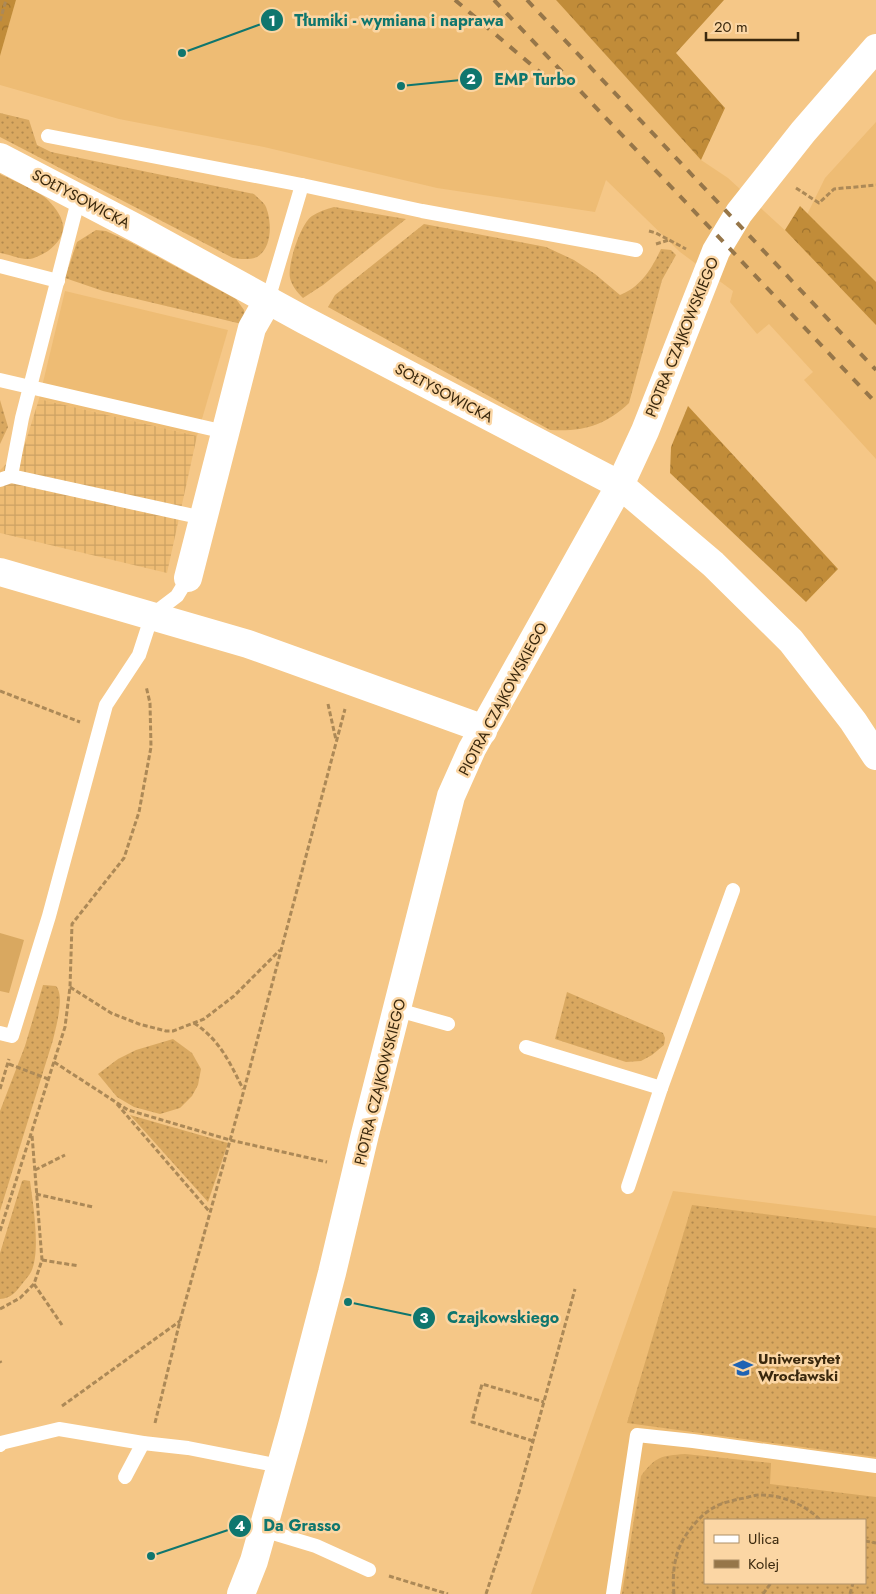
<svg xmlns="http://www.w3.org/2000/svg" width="876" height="1594" viewBox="0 0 876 1594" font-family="Jost,sans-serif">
<defs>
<pattern id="industrial-grid" width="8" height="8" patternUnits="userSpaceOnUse" patternTransform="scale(1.25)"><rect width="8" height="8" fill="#eebc74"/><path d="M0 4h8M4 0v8" fill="none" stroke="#cda263"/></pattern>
<pattern id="grass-dots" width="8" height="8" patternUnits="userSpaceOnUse" patternTransform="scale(1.25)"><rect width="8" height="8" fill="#d9a860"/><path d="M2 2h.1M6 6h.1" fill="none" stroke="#b1894e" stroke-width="1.8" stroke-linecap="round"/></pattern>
<pattern id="forest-crowns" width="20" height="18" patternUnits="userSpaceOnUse" patternTransform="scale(1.25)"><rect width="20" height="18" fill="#c18c39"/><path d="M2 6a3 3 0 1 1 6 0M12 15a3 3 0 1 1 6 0" fill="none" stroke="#9e722e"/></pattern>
</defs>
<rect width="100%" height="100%" fill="#f5c787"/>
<g fill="#eebc74" fill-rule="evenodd">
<path d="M 16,0 L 556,0 L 701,160 L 728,178 L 800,244 L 797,235 L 825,178 L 876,122 L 876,459 L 804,380 L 813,372 L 769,324 L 757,334 L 730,302 L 733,291 L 680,252 L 606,180 L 595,212 L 437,188 L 264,147 L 119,119 L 0,85 L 0,56 Z"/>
<path d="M 65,291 L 228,330 L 197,436 L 39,399 Z"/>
<path d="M 673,1191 L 876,1216 L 876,1594 L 531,1594 ZM 705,1520 L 865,1520 L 865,1583 L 705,1583 Z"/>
</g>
<path fill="url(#industrial-grid)" d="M 39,399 L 197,436 L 167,573 L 0,533 L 0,470 L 24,447 Z"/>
<g fill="url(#grass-dots)" fill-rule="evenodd">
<path d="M 0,113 L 29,120 L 37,145 L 51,152 L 254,194 C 257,197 262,201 265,205 C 272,219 273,248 257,257 C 250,260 240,259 233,258 L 0,137 Z"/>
<path d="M 0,174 C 12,180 39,191 48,200 C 66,219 70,234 48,251 C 43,254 36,258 30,259 C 21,260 9,254 0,253 Z"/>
<path d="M 334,207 L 406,219 L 323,285 L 303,298 C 297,292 292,286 290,278 C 287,265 301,223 312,216 C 318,212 326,209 334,207 Z"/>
<path d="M 424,224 L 546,247 L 574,260 L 595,274 L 620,295 C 641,287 652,268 661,249 L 671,250 L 676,255 L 662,280 L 629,403 C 605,426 582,432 550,430 L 328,307 L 335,295 Z"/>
<path d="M 96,230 L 106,231 L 130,242 L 236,299 L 244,310 L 246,325 L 103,291 L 65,278 L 77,242 Z"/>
<path d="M 0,400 L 8,427 L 0,444 Z"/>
<path d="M 43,985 L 56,986 C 65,996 56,1027 53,1040 L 0,1211 L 0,1111 L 25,1046 Z"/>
<path d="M 567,992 L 663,1033 L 665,1038 L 664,1045 L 652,1055 L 641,1061 L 626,1062 L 555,1039 Z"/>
<path d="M 173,1039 L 192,1053 L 201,1069 L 198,1085 L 192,1096 L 180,1108 L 160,1114 L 134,1107 L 117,1097 L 98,1074 L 118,1059 L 136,1050 Z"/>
<path d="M 130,1115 L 228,1143 L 208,1202 Z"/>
<path d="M 24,1180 L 30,1181 C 33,1204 41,1252 31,1272 C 29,1276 25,1280 22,1284 C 15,1293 11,1298 0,1299 L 0,1253 L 22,1181 Z"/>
<path d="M 692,1205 L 876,1228 L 876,1457 L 627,1423 Z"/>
<path d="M 685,1454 L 771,1463 L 770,1484 L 876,1497 L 876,1594 L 622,1594 L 641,1476 C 656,1456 661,1456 685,1454 ZM 705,1520 L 865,1520 L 865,1583 L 705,1583 Z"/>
</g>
<g fill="url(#forest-crowns)">
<path d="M 0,0 L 16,0 L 0,56 Z"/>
<path d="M 556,0 L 724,0 L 676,53 L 725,108 L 701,160 Z"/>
<path d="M 800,206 L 876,282 L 876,325 L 785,230 Z"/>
<path d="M 688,406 L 838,569 L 806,602 L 670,473 L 671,447 Z"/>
</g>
<path fill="#d9a860" d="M 0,933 L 24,940 L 9,993 L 0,991 Z"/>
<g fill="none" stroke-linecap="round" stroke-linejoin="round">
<g stroke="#ac8957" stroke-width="3" stroke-dasharray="5 2.5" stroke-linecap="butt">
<path d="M 0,21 L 6,0"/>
<path d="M 796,188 L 819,203 L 834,189 L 876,185"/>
<path d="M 649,231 L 656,233 L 686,249"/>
<path d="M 656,244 L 669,240"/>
<path d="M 0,691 L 80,722"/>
<path d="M 328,704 L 336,740"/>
<path d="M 70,987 L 111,1013 L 139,1024 L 166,1031 L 173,1031 L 204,1019 L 234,996 L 280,950"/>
<path d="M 194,1023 C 220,1040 230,1063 243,1089"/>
<path d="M 54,1062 L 128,1110 L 230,1140 L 327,1162"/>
<path d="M 9,1064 L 48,1079"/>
<path d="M 0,1089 L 9,1059"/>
<path d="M 117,1104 L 209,1211"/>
<path d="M 35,1170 L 65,1155"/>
<path d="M 36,1194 L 93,1207"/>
<path d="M 0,1231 L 65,1027 L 70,987 L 72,924 L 124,858 L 139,812 L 151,747 L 150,703 L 146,686"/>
<path d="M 42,1260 L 79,1266"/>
<path d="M 34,1284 L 62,1325"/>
<path d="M 0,1309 L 20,1298 L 34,1284 L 42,1260 L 32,1135"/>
<path d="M 0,1361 L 1,1363"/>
<path d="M 62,1406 L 180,1321"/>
<path d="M 155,1423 L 180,1321 L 244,1090 L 345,709"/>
<path d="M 533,1441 L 472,1422 L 482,1384 L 544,1402"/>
<path d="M 865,1541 L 876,1543"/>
<path d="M 389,1576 L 448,1594"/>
<path d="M 486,1594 L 519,1492 L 575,1289"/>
<path d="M 674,1594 C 672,1575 674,1555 684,1538 C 691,1527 702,1514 713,1508 C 720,1503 731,1501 739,1499 C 746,1498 754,1495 761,1495 C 782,1495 806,1505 820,1520"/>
<path d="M 763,1594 L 771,1583"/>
<path d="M 850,1594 L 853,1583"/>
</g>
<g stroke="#fff" stroke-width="14">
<path d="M 48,136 L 302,185"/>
<path d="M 0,266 L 58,281"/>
<path d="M 268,300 L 302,185 L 422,211 L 636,250"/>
<path d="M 0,380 L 225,432"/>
<path d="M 11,476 L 203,518"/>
<path d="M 0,480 L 11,476 L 22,418 L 79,197"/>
<path d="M 398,1010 L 448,1024"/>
<path d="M 0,1033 L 12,1036 L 49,916 L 106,705 L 139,655 L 152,615 L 177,596 L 188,578"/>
<path d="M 526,1047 L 661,1088 L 628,1187"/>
<path d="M 661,1088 L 733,890"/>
<path d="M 0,1445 L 1,1443 L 59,1429 L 143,1443 L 188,1448 L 280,1466"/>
<path d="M 125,1477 L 143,1443"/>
<path d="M 263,1530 L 316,1546 L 369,1570"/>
<path d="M 613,1594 L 637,1435 L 693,1441 L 876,1466"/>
</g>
<g stroke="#fff" stroke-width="28">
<path d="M 620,485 L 713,564 L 791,641 L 853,721 L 876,756"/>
<path d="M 0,572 L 248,644 L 473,725 L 483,731"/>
<path d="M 188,578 L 252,328 L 268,300"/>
</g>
<g stroke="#fff" stroke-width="28">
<path d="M 0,157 L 138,229 L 304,320 L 620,485"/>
<path d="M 241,1594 L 254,1561 L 293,1422 L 332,1273 L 365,1134 L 451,796 L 472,749 L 620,485 L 645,431 L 716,251 L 739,213 L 803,132 L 876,48"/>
</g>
<g stroke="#967649" stroke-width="4" stroke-dasharray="9 9" stroke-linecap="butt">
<path d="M 455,0 L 548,79"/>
<path d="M 494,0 L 876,403"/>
<path d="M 527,0 L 876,370"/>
</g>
</g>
<defs>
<symbol id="university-bare" viewBox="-9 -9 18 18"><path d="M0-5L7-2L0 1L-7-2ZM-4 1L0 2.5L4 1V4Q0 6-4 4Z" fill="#1e63b4" stroke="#fbd6a4" stroke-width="2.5" paint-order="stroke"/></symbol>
</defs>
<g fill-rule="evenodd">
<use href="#university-bare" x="729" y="1354" width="28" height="28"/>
</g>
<g text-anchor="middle" stroke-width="5" stroke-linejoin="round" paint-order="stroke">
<g font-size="15" fill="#3a280d" stroke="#fbd6a4">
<text transform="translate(81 199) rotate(28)" y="5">SOŁTYSOWICKA</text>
<text transform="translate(682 337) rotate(-68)" y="5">PIOTRA CZAJKOWSKIEGO</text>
<text transform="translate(444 393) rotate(28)" y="5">SOŁTYSOWICKA</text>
<text transform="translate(503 699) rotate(-62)" y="5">PIOTRA CZAJKOWSKIEGO</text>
<text transform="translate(380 1082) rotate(-76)" y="5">PIOTRA CZAJKOWSKIEGO</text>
</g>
<g font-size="15" font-weight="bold" fill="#3a280d" stroke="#fbd6a4" text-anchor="start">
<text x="758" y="1364">Uniwersytet<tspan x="758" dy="17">Wrocławski</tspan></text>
</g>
</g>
<path fill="none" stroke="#0f766e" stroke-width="2" d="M182 53L272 20M401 86L471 79M348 1302L424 1318M151 1556L240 1526"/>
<g fill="#0f766e" stroke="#fbd6a4" stroke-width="2">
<circle cx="182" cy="53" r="5"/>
<circle cx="401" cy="86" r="5"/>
<circle cx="348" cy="1302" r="5"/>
<circle cx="151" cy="1556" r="5"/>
<circle cx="272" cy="20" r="12"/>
<circle cx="471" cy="79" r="12"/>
<circle cx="424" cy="1318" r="12"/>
<circle cx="240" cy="1526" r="12"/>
</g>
<g font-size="15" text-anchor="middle" font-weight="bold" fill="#fff">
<text x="272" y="26">1</text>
<text x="471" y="84">2</text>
<text x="424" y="1323">3</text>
<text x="240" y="1531">4</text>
</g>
<g font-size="16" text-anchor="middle" font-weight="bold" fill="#0f766e" stroke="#fbd6a4" stroke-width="5" stroke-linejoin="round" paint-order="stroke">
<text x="399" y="26">Tłumiki - wymiana i naprawa</text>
<text x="535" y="85">EMP Turbo</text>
<text x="503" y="1323">Czajkowskiego</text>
<text x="302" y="1531">Da Grasso</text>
</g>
<rect x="704" y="1519" width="162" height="65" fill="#fbd6a4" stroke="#ae9068"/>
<rect x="714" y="1535" width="25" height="8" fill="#ffffff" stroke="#ae9068"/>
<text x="748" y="1544" font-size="15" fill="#3a280d">Ulica</text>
<rect x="714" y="1560" width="25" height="8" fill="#967649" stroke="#ae9068"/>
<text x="748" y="1569" font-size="15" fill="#3a280d">Kolej</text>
<path d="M706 32v8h92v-8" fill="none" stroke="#3a280d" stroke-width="2.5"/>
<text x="714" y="32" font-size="15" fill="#3a280d" stroke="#fbd6a4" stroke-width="4" paint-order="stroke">20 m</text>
</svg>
